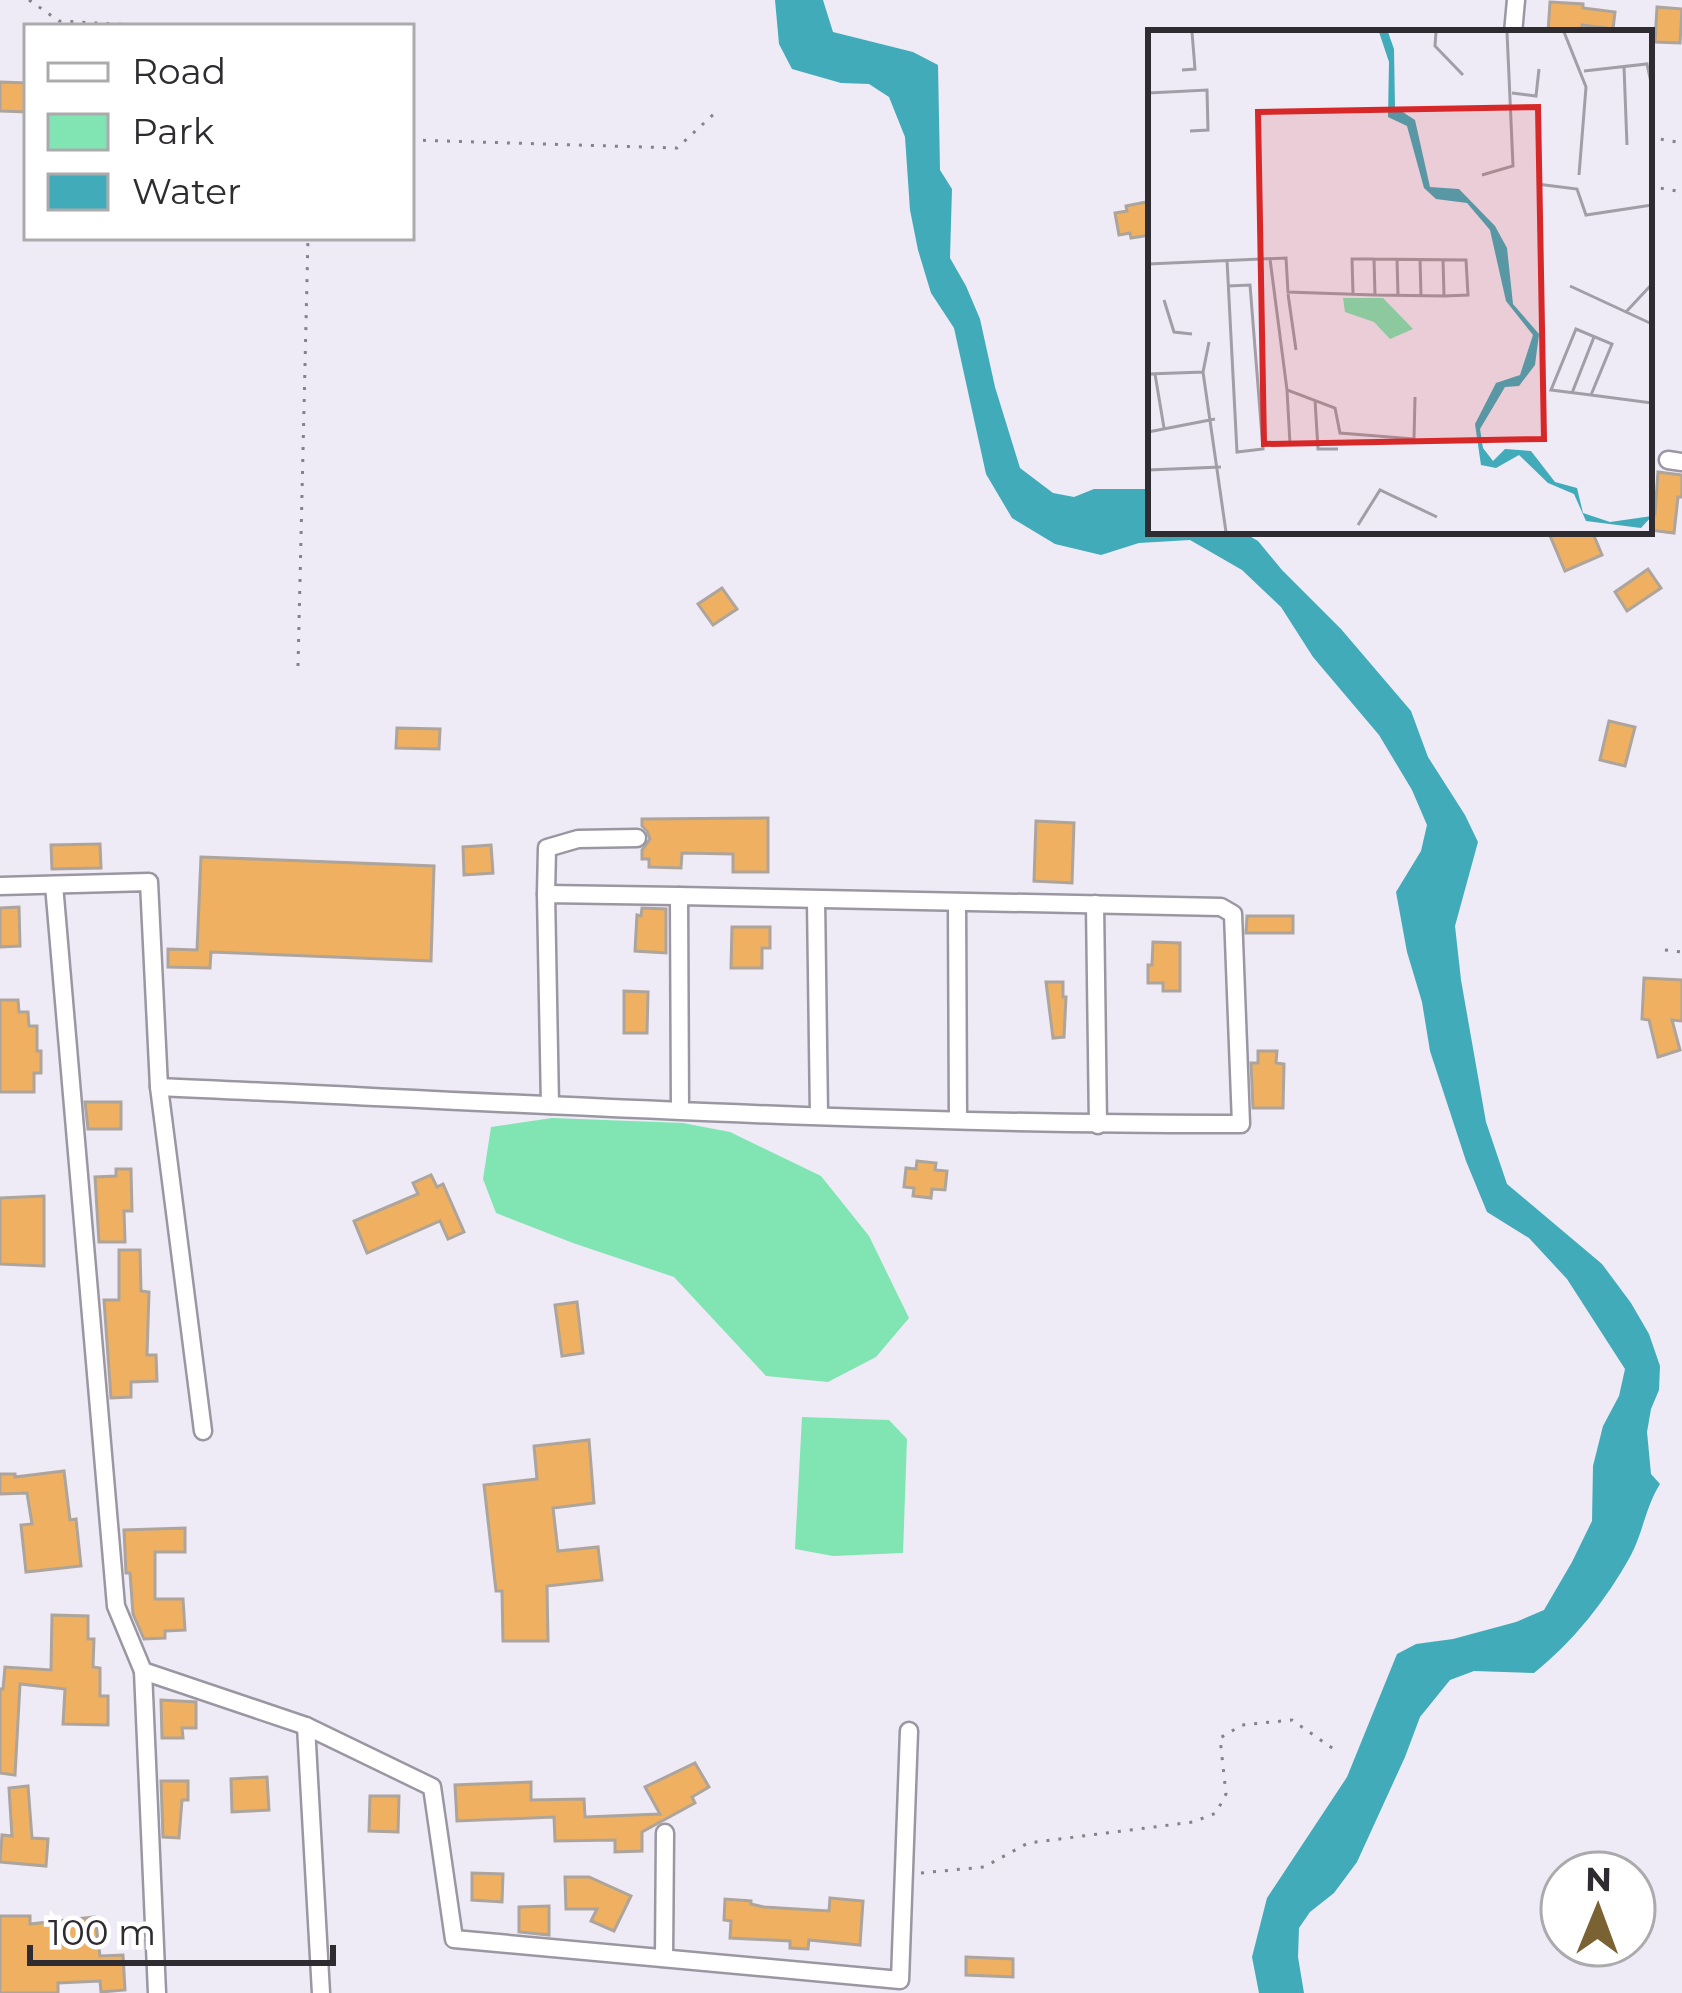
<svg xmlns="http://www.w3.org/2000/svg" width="1682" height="1993" viewBox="0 0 1682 1993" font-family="Montserrat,sans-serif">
<rect width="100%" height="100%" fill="#eeeaf6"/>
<g fill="#80e5b3">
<path d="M 552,1118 L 683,1123 L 730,1132 L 821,1176 L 869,1236 L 909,1318 L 876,1357 L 828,1382 L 766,1376 L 674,1277 L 573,1243 L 496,1213 L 483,1179 L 491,1127 Z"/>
<path d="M 802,1417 L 889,1420 L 907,1439 L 903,1553 L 833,1556 L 795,1549 Z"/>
</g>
<path fill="#42abb9" d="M 775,0 L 823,0 L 833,32 L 913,52 L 938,65 L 940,170 L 952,189 L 950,258 L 966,286 L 980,319 L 995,387 L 1020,468 L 1053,493 L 1074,497 L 1094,489 L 1151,489 L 1151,531 L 1241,531 L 1258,541 L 1282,570 L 1341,629 L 1411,711 L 1428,757 L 1465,815 L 1478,842 L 1455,926 L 1461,980 L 1486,1122 L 1507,1184 L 1602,1264 L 1631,1303 L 1649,1334 L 1660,1366 L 1659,1390 L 1651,1409 L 1647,1432 L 1651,1474 L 1660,1484 C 1646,1506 1643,1532 1631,1555 C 1607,1599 1573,1642 1534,1673 L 1474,1671 L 1450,1680 L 1420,1717 L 1405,1757 L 1357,1862 L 1334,1893 L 1310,1912 L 1299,1928 L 1298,1957 L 1304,1993 L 1259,1993 L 1252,1957 L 1267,1898 L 1347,1777 L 1397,1654 L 1416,1644 L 1453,1639 L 1516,1622 L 1544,1610 L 1572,1562 L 1592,1521 L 1593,1466 L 1603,1426 L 1619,1396 L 1625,1369 L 1567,1279 L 1529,1238 L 1487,1212 L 1466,1161 L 1430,1051 L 1422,1002 L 1407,952 L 1396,892 L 1421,851 L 1427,825 L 1412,790 L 1379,735 L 1313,657 L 1281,607 L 1242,570 L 1190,540 L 1139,543 L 1101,555 L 1055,544 L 1012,518 L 986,474 L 954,328 L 931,293 L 918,250 L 910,210 L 905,137 L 889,97 L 869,84 L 841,83 L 792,69 L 779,44 Z"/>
<g fill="#efb161" stroke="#ada49b" stroke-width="3">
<path d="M 1550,2 L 1583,4 L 1583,8 L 1615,12 L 1613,29 L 1582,25 L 1581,33 L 1548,33 Z"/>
<path d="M 1657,7 L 1682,9 L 1680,43 L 1655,42 Z"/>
<path d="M 0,82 L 27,83 L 27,112 L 0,111 Z"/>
<path d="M 1151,201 L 1151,235 L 1131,238 L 1130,233 L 1119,235 L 1115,213 L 1127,211 L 1126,206 Z"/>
<path d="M 1658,472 L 1682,475 L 1682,497 L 1678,497 L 1674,533 L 1649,530 L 1649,513 L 1655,514 Z"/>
<path d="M 1548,531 L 1592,531 L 1602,555 L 1565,571 Z"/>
<path d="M 1648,569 L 1661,588 L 1627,611 L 1615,592 Z"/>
<path d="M 722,588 L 737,609 L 713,625 L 698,604 Z"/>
<path d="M 1609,721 L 1635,727 L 1625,766 L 1600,760 Z"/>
<path d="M 397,728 L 440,729 L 439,749 L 396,748 Z"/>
<path d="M 768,818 L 768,872 L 733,872 L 733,854 L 682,853 L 681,868 L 649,867 L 649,859 L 642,859 L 642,850 L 650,839 L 647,831 L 642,826 L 642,819 Z"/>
<path d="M 1036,821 L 1074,823 L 1072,883 L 1034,881 Z"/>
<path d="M 100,844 L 101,868 L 52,869 L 51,845 Z"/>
<path d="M 491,845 L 493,873 L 464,875 L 463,847 Z"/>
<path d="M 201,857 L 434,866 L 431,961 L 211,952 L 210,968 L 168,967 L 168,949 L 197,950 Z"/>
<path d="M 19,907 L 20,946 L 0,947 L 0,908 Z"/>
<path d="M 642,908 L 666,909 L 666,953 L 635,951 L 637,915 L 641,916 Z"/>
<path d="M 1247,916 L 1293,916 L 1293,933 L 1246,933 Z"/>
<path d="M 732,927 L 770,927 L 770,948 L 762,948 L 762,968 L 731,968 Z"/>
<path d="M 1153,942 L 1180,943 L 1180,991 L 1163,991 L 1163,983 L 1148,983 L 1148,965 L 1152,965 Z"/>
<path d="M 1644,978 L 1682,980 L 1682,1021 L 1672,1020 L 1680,1050 L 1658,1057 L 1649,1020 L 1642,1019 Z"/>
<path d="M 1046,982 L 1063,982 L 1063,997 L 1066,997 L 1064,1037 L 1053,1038 Z"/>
<path d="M 624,991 L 648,992 L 647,1033 L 624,1033 Z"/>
<path d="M 0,1000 L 18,1000 L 19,1012 L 28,1012 L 29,1026 L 37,1026 L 37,1051 L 41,1051 L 41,1073 L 34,1073 L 34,1092 L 0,1092 Z"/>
<path d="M 1258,1051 L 1277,1051 L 1276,1063 L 1284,1064 L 1283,1108 L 1253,1108 L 1251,1063 L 1258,1063 Z"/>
<path d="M 85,1102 L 121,1102 L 121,1129 L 88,1129 Z"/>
<path d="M 917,1161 L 936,1163 L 935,1170 L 947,1171 L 945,1190 L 932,1189 L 931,1198 L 913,1196 L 914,1188 L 904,1187 L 906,1168 L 916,1169 Z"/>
<path d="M 116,1169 L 131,1169 L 132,1211 L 124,1211 L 125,1242 L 99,1242 L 95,1177 L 116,1176 Z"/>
<path d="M 431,1175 L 437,1187 L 443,1184 L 464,1232 L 448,1239 L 440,1221 L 367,1253 L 354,1221 L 418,1194 L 413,1183 Z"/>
<path d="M 44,1196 L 44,1266 L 0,1264 L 0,1198 Z"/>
<path d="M 119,1250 L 140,1250 L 141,1291 L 149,1292 L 147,1355 L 156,1355 L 157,1381 L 131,1382 L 131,1397 L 111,1398 L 104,1300 L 119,1300 Z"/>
<path d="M 577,1302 L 583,1353 L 562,1356 L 555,1305 Z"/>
<path d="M 589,1440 L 594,1503 L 553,1508 L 558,1551 L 598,1547 L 602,1580 L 547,1586 L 548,1641 L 503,1641 L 502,1591 L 496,1591 L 484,1485 L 537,1479 L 534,1446 Z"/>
<path d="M 64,1471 L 70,1520 L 76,1519 L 81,1566 L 26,1572 L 21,1525 L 32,1524 L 27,1493 L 0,1494 L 0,1474 L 15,1474 L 15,1477 Z"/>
<path d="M 185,1528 L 185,1552 L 155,1552 L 155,1599 L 183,1599 L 185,1630 L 165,1631 L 165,1638 L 144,1639 L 133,1614 L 130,1573 L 126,1573 L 124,1530 Z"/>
<path d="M 52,1615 L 88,1616 L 88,1639 L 94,1639 L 93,1667 L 100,1668 L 100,1696 L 108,1696 L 108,1725 L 63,1724 L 65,1689 L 20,1684 L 15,1775 L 0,1773 L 0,1689 L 3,1689 L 5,1667 L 51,1670 Z"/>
<path d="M 161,1700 L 196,1702 L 196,1728 L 182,1728 L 183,1738 L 162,1738 Z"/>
<path d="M 695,1763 L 709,1787 L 692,1797 L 695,1803 L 642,1832 L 642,1851 L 615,1852 L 615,1840 L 555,1841 L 554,1817 L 457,1821 L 455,1785 L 531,1782 L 531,1800 L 584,1799 L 585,1817 L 660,1814 L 645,1787 Z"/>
<path d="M 267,1777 L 269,1810 L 232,1812 L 231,1779 Z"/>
<path d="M 161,1781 L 188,1781 L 188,1800 L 182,1800 L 179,1838 L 163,1837 Z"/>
<path d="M 28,1786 L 32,1838 L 48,1839 L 46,1866 L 0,1862 L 2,1835 L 12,1836 L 9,1788 Z"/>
<path d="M 370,1796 L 399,1796 L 398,1832 L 369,1831 Z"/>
<path d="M 472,1873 L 503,1874 L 502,1902 L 472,1900 Z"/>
<path d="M 565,1877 L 589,1877 L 631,1896 L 614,1931 L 591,1921 L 597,1909 L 566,1909 Z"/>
<path d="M 830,1898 L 863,1901 L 860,1945 L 809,1940 L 808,1949 L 790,1948 L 790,1941 L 730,1938 L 731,1921 L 724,1920 L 725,1899 L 751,1901 L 751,1904 L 764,1907 L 829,1911 Z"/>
<path d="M 549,1906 L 549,1935 L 519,1932 L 519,1907 Z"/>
<path d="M 0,1916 L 30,1916 L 30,1924 L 95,1917 L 100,1956 L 123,1955 L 125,1990 L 101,1992 L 100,1981 L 58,1983 L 58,1993 L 0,1993 Z"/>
<path d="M 966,1957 L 1013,1959 L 1013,1977 L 966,1975 Z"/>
</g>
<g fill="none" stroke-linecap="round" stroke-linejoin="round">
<defs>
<g id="minor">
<path d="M 1513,33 L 1516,0"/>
<path d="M 1668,460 L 1682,462"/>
<path d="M 54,885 L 116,1606 L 143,1671 L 306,1726 L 432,1787 L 454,1939 L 900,1980 L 909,1731"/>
<path d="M 0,886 L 149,882 L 159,1087 C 519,1103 880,1125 1241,1124 L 1233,914 L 1221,907 L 679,896 L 680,1111"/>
<path d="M 546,894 L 547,848 L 578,839 L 637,838"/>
<path d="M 816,900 L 819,1115"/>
<path d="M 957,902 L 958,1120"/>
<path d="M 1095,904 L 1098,1125"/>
<path d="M 159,1087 L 203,1431"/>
<path d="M 550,1105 L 546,894 L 679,896"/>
<path d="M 143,1671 L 157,1993"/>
<path d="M 306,1726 L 321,1993"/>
<path d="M 664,1958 L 665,1833"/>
</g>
</defs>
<use href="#minor" stroke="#9b97a2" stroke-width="21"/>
<g stroke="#85828a" stroke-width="3" stroke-dasharray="3 9" stroke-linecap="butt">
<path d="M 29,0 L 59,21 L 172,27"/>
<path d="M 1649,137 L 1682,143"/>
<path d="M 411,140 L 677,148 L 716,112"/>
<path d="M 1649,186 L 1682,192"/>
<path d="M 298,666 L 308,237"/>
<path d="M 1665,950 L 1682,952"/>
<path d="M 921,1873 L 984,1867 L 1028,1843 L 1193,1822 L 1216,1813 L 1226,1794 L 1220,1738 L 1242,1725 L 1292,1720 L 1335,1750"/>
</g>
<use href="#minor" stroke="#fff" stroke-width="16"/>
</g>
<g transform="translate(1148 30)">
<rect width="504" height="504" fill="#eeeaf6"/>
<path d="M 195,268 L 235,268 L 265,299 L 242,309 L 226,292 L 197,282 Z" fill="#80e5b3"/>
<path d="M 231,2 L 240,2 L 246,19 L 247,77 L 267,90 L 282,157 L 311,159 L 347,196 L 359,218 L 365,274 L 391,304 L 387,335 L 371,356 L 357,357 L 332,399 L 335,418 L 345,431 L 357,419 L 383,421 L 407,452 L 429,458 L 435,483 L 462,492 L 504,486 L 493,498 L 438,491 L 426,464 L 400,453 L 371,425 L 348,438 L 333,435 L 327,394 L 348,353 L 372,345 L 385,305 L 358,271 L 342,200 L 319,173 L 288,169 L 276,158 L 259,96 L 240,87 L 241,32 Z" fill="#42abb9"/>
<path fill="none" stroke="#a19ea7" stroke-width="3" d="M 288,2 L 287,16 L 315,45M 416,2 L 438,57 L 431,145M 476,37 L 479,115M 34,40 L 47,39 L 44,2M 436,41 L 499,34 L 504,57M 0,63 L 59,60 L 60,100 L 42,101M 364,63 L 388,66 L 391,39M 334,145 L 365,136 L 359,2M 389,154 L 429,159 L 438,185 L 504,175M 122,229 L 139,360 L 187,378 L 192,403 L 266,409 L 267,367M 249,229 L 250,265M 272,229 L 273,265M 295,229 L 296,266M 79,230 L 89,422 L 115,419 L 102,255 L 80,256M 0,234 L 138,228 L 140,262 L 227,265 L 296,266 L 320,265 L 318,230 L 226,229 L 227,265M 422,256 L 504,294M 205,263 L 204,229 L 226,229M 140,264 L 148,320M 16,270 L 26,302 L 44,304M 477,283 L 504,254M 55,342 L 78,502M 0,344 L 55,342 L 61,312M 7,344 L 16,398M 139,360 L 142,414M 424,363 L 446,307M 443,365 L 464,314 L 428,299 L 403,360 L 443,365 L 504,373M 167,370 L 170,419 L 190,419M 0,402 L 67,389M 0,440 L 73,437M 210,495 L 232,460 L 289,487"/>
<path fill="#d62828" fill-opacity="0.15" stroke="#d62828" stroke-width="6" d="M 390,77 L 396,409 L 116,414 L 110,82 Z"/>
<rect width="504" height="504" fill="none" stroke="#2e2c31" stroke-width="6"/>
</g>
<rect x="24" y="24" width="390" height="216" fill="#ffffff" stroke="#ababad" stroke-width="3"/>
<rect x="48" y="63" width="60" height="18" fill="#ffffff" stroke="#ababad" stroke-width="3"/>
<text x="132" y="84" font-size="36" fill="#2e2c31">Road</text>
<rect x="48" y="114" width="60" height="36" fill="#80e5b3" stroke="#ababad" stroke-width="3"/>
<text x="132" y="144" font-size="36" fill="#2e2c31">Park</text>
<rect x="48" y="174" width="60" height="36" fill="#42abb9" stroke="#ababad" stroke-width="3"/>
<text x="132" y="204" font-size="36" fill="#2e2c31">Water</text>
<g transform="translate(1598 1909) rotate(1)"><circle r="57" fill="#ffffff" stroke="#ababad" stroke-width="3"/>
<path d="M0-9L21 45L0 30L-21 45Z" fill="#7a6232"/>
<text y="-18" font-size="33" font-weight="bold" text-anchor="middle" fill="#2e2c31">N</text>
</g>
<path d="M30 1945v18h303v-18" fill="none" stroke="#2e2c31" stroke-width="6"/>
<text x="48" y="1945" font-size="36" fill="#2e2c31" stroke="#ffffff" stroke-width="9" paint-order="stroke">100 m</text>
</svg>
